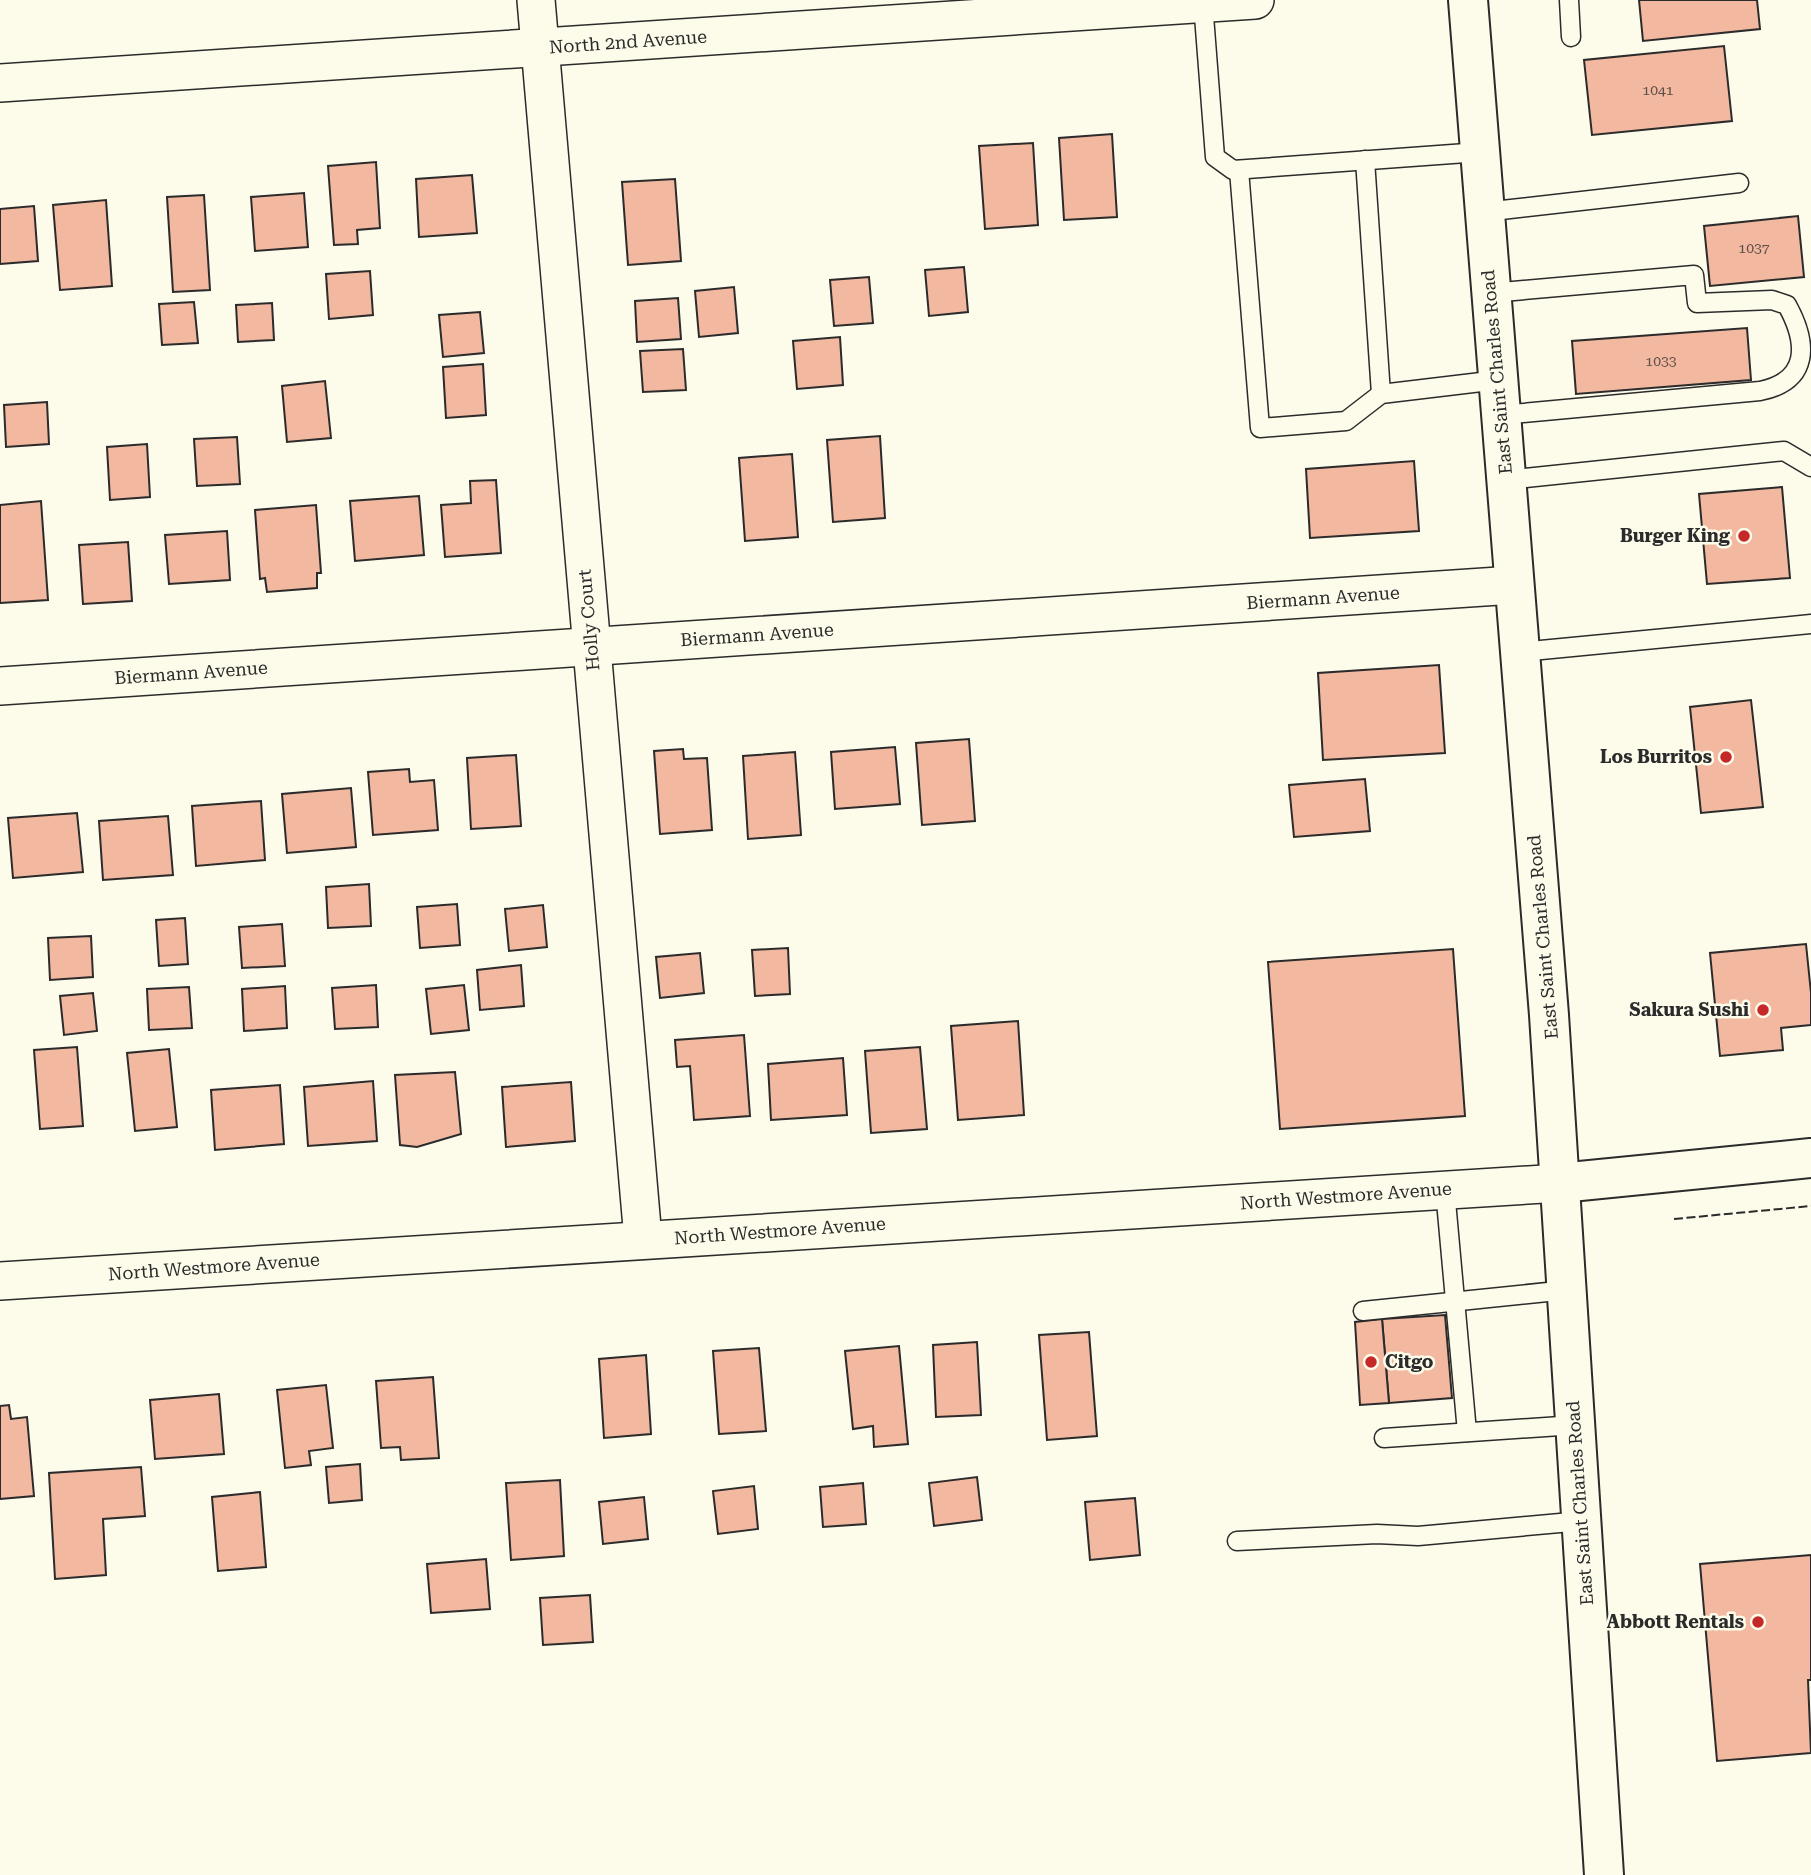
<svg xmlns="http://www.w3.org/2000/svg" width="1811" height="1875" viewBox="0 0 1811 1875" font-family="'Roboto Serif',serif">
<rect width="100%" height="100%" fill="#fdfbea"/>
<g fill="#f2b8a0" stroke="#2b2b2b" stroke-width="2">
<path d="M 1639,0 L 1757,0 L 1760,29 L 1643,41 Z"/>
<path d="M 1724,46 L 1732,121 L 1592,135 L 1584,60 Z"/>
<path d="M 1112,134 L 1117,217 L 1064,220 L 1059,138 Z"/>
<path d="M 1033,143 L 1038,225 L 985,229 L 979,146 Z"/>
<path d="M 376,162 L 380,228 L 357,230 L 358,244 L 334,245 L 328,166 Z"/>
<path d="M 472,175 L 477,233 L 419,237 L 416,179 Z"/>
<path d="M 675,179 L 681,261 L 628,265 L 622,182 Z"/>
<path d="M 304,193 L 308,247 L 255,251 L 251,197 Z"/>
<path d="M 204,195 L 210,290 L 173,292 L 167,197 Z"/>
<path d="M 106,200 L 112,286 L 60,290 L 53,205 Z"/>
<path d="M 34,206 L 38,261 L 0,264 L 0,209 Z"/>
<path d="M 1798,216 L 1804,277 L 1710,286 L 1704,226 Z"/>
<path d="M 964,267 L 968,312 L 929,316 L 925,270 Z"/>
<path d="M 370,271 L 373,315 L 329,319 L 326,274 Z"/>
<path d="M 869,277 L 873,323 L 834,326 L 830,280 Z"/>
<path d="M 734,287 L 738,333 L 699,337 L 695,291 Z"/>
<path d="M 678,298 L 681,339 L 637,342 L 635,301 Z"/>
<path d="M 194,302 L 198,343 L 162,345 L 159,304 Z"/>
<path d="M 272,303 L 274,340 L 238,342 L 236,305 Z"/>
<path d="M 480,312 L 484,353 L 443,357 L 439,315 Z"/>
<path d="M 1747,328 L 1751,380 L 1576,394 L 1572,341 Z"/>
<path d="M 840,337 L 843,385 L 797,389 L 793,341 Z"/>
<path d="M 683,349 L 686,390 L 643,392 L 640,351 Z"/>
<path d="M 483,364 L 486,415 L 446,418 L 443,367 Z"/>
<path d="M 325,381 L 331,438 L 287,442 L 282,386 Z"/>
<path d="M 47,402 L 49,444 L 6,447 L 4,405 Z"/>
<path d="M 880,436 L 885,518 L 833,522 L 827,440 Z"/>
<path d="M 237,437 L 240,484 L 197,486 L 194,439 Z"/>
<path d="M 147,444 L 150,497 L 110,500 L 107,447 Z"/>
<path d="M 792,454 L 798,537 L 745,541 L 739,458 Z"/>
<path d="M 1414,461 L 1419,531 L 1310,538 L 1306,469 Z"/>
<path d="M 496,480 L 501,553 L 445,557 L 441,505 L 471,503 L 470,481 Z"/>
<path d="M 1782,487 L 1790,578 L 1707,584 L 1699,494 Z"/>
<path d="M 419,496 L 424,555 L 355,561 L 350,501 Z"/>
<path d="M 41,501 L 48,600 L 0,603 L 0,505 Z"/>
<path d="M 316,505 L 321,573 L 317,573 L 317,588 L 267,592 L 265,578 L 260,579 L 255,510 Z"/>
<path d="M 227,531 L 230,580 L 169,584 L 165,535 Z"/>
<path d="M 128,542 L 132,601 L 83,604 L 79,545 Z"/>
<path d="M 1439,665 L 1445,753 L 1323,760 L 1318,673 Z"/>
<path d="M 1751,700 L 1763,807 L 1701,813 L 1690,707 Z"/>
<path d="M 969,739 L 975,821 L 922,825 L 916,743 Z"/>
<path d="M 895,747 L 900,804 L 835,809 L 831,752 Z"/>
<path d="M 683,749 L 684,759 L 707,758 L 712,830 L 660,834 L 654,751 Z"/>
<path d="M 795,752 L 801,835 L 748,839 L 743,756 Z"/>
<path d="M 516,755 L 521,826 L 471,829 L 467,758 Z"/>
<path d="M 409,769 L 410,782 L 434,780 L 438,830 L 373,835 L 368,772 Z"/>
<path d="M 1365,779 L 1370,831 L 1294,837 L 1289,785 Z"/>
<path d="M 351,788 L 356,847 L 287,853 L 282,794 Z"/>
<path d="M 261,801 L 265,860 L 196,866 L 192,806 Z"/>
<path d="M 77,813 L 83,872 L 13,878 L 8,818 Z"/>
<path d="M 168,816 L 173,875 L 103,880 L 99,821 Z"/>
<path d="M 369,884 L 371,926 L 328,928 L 326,887 Z"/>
<path d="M 457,904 L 460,945 L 420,948 L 417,907 Z"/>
<path d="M 543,905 L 547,947 L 509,951 L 505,909 Z"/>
<path d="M 185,918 L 188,964 L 159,966 L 156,920 Z"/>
<path d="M 282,924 L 285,966 L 242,968 L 239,927 Z"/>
<path d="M 91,936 L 93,977 L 50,980 L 48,938 Z"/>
<path d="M 1806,944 L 1811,993 L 1811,1025 L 1781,1028 L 1783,1050 L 1720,1056 L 1710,953 Z"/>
<path d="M 788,948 L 790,994 L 755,996 L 752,950 Z"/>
<path d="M 1453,949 L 1465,1116 L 1280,1129 L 1268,962 Z"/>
<path d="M 700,953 L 704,993 L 660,998 L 656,957 Z"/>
<path d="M 521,965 L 524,1006 L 480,1010 L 477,970 Z"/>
<path d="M 376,985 L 378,1027 L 335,1029 L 332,988 Z"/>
<path d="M 464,985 L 469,1030 L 431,1034 L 426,989 Z"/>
<path d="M 285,986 L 287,1028 L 244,1031 L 242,989 Z"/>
<path d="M 189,987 L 192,1028 L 149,1030 L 147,989 Z"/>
<path d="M 93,993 L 97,1031 L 64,1035 L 60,996 Z"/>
<path d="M 1018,1021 L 1024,1115 L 958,1120 L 951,1026 Z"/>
<path d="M 744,1035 L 750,1116 L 694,1120 L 690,1066 L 677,1067 L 675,1040 Z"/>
<path d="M 77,1047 L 83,1126 L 40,1129 L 34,1050 Z"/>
<path d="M 920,1047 L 927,1129 L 871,1133 L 865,1051 Z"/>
<path d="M 169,1049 L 177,1127 L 135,1131 L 127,1053 Z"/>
<path d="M 843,1058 L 847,1115 L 771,1120 L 768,1064 Z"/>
<path d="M 455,1072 L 461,1134 L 417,1147 L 400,1145 L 395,1075 Z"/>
<path d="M 373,1081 L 377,1141 L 308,1146 L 304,1087 Z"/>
<path d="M 571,1082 L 575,1141 L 506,1147 L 502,1087 Z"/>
<path d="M 280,1085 L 284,1144 L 215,1150 L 211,1090 Z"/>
<path d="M 1445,1315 L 1452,1398 L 1389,1403 L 1382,1319 Z"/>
<path d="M 1382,1319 L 1389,1403 L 1360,1405 L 1355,1322 Z"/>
<path d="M 1089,1332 L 1097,1436 L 1047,1440 L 1039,1335 Z"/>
<path d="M 977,1342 L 981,1415 L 936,1417 L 933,1345 Z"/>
<path d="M 899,1346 L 908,1444 L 874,1447 L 873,1426 L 853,1429 L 845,1351 Z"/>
<path d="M 759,1348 L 766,1431 L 719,1434 L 713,1351 Z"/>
<path d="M 646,1355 L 651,1434 L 604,1438 L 599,1359 Z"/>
<path d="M 433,1377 L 439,1458 L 401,1460 L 400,1447 L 381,1448 L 376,1381 Z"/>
<path d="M 326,1385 L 333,1448 L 309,1451 L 311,1465 L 285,1468 L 277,1390 Z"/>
<path d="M 219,1394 L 224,1454 L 155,1459 L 150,1400 Z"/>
<path d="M 9,1405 L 11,1419 L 27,1417 L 34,1496 L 0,1499 L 0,1406 Z"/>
<path d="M 360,1464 L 362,1500 L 329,1503 L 326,1467 Z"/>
<path d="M 141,1467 L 145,1516 L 103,1519 L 106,1575 L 55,1579 L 49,1473 Z"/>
<path d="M 977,1477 L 982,1520 L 934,1526 L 929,1483 Z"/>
<path d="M 560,1480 L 564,1556 L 511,1560 L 506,1483 Z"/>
<path d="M 863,1483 L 866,1524 L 823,1527 L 820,1487 Z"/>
<path d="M 754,1486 L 758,1529 L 718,1534 L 713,1491 Z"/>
<path d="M 260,1492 L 266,1567 L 218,1571 L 212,1497 Z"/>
<path d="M 644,1497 L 648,1539 L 603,1544 L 599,1502 Z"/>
<path d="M 1135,1498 L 1140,1555 L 1090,1560 L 1085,1502 Z"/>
<path d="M 1811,1555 L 1811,1680 L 1808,1680 L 1811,1753 L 1717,1761 L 1700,1564 Z"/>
<path d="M 486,1559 L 490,1609 L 431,1613 L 427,1564 Z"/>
<path d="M 590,1595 L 593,1642 L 543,1645 L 540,1598 Z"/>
</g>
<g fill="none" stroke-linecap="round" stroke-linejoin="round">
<defs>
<g id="lane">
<path d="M 1569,0 L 1571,37"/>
<path d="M 1203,3 L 1215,157 L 1233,170 L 1480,152"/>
<path d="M 1365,160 L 1381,394"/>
<path d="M 1239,170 L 1260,428 L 1346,421 L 1381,394 L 1498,380"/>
<path d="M 1484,212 L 1739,183"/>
<path d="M 1491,293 L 1694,275 L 1697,303 L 1772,300 L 1787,305 C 1808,343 1810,381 1760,391 L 1501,415"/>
<path d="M 1506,480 L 1784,451 L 1811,467"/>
<path d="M 1520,652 L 1811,624"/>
<path d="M 1445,1190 L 1467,1432"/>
<path d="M 1363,1311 L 1567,1290"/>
<path d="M 1384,1438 L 1575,1425"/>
<path d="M 1237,1541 L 1377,1534 L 1418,1536 L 1582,1521"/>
</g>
<g id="street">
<path d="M 536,0 L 643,1239"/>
<path d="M 0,83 L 1255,0"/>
<path d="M 0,686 L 1514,585"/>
<path d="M 0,1281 L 1560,1183"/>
</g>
<g id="secondary">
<path d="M 1468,0 L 1549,1015 L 1604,1875"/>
<path d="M 1560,1183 L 1811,1158"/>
</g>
</defs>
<use href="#lane" stroke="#2b2b2b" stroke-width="21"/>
<use href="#street" stroke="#2b2b2b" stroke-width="40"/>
<use href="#secondary" stroke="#2b2b2b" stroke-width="42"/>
<use href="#lane" stroke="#fdfbea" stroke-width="18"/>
<use href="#street" stroke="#fdfbea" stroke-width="37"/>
<use href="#secondary" stroke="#fdfbea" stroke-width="38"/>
<path stroke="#2b2b2b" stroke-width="2" stroke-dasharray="9 3.5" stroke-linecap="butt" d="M 1674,1219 L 1811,1206"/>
</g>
<g fill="#c62828" stroke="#fdfbea" stroke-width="2.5">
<circle cx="1744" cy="536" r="7"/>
<circle cx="1726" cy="757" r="7"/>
<circle cx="1763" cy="1010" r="7"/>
<circle cx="1371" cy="1362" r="7"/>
<circle cx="1758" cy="1622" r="7"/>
</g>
<g text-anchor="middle" stroke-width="5" stroke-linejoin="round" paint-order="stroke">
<g font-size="14" fill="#5d4e48">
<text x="1658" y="95">1041</text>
<text x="1754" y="253">1037</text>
<text x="1661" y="366">1033</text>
</g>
<g font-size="18" fill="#2b2b2b" stroke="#fdfbea">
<text transform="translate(628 42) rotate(-4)" y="6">North 2nd Avenue</text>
<text transform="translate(1497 372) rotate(-95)" y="6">East Saint Charles Road</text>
<text transform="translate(1323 598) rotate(-4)" y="6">Biermann Avenue</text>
<text transform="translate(589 620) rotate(-95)" y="6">Holly Court</text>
<text transform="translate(757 635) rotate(-4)" y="6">Biermann Avenue</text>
<text transform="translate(191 673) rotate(-4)" y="6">Biermann Avenue</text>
<text transform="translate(1543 937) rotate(-95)" y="6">East Saint Charles Road</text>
<text transform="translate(1346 1196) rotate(-4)" y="6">North Westmore Avenue</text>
<text transform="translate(780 1231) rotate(-4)" y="6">North Westmore Avenue</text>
<text transform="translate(214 1267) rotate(-4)" y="6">North Westmore Avenue</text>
<text transform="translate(1580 1503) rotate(-94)" y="6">East Saint Charles Road</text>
</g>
<g font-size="18" font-weight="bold" fill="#2b2b2b" stroke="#fdfbea" text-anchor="end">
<text x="1730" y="542">Burger King</text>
<text x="1712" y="763">Los Burritos</text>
<text x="1749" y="1016">Sakura Sushi</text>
<text x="1385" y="1368" text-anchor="start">Citgo</text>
<text x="1744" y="1628">Abbott Rentals</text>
</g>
</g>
</svg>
